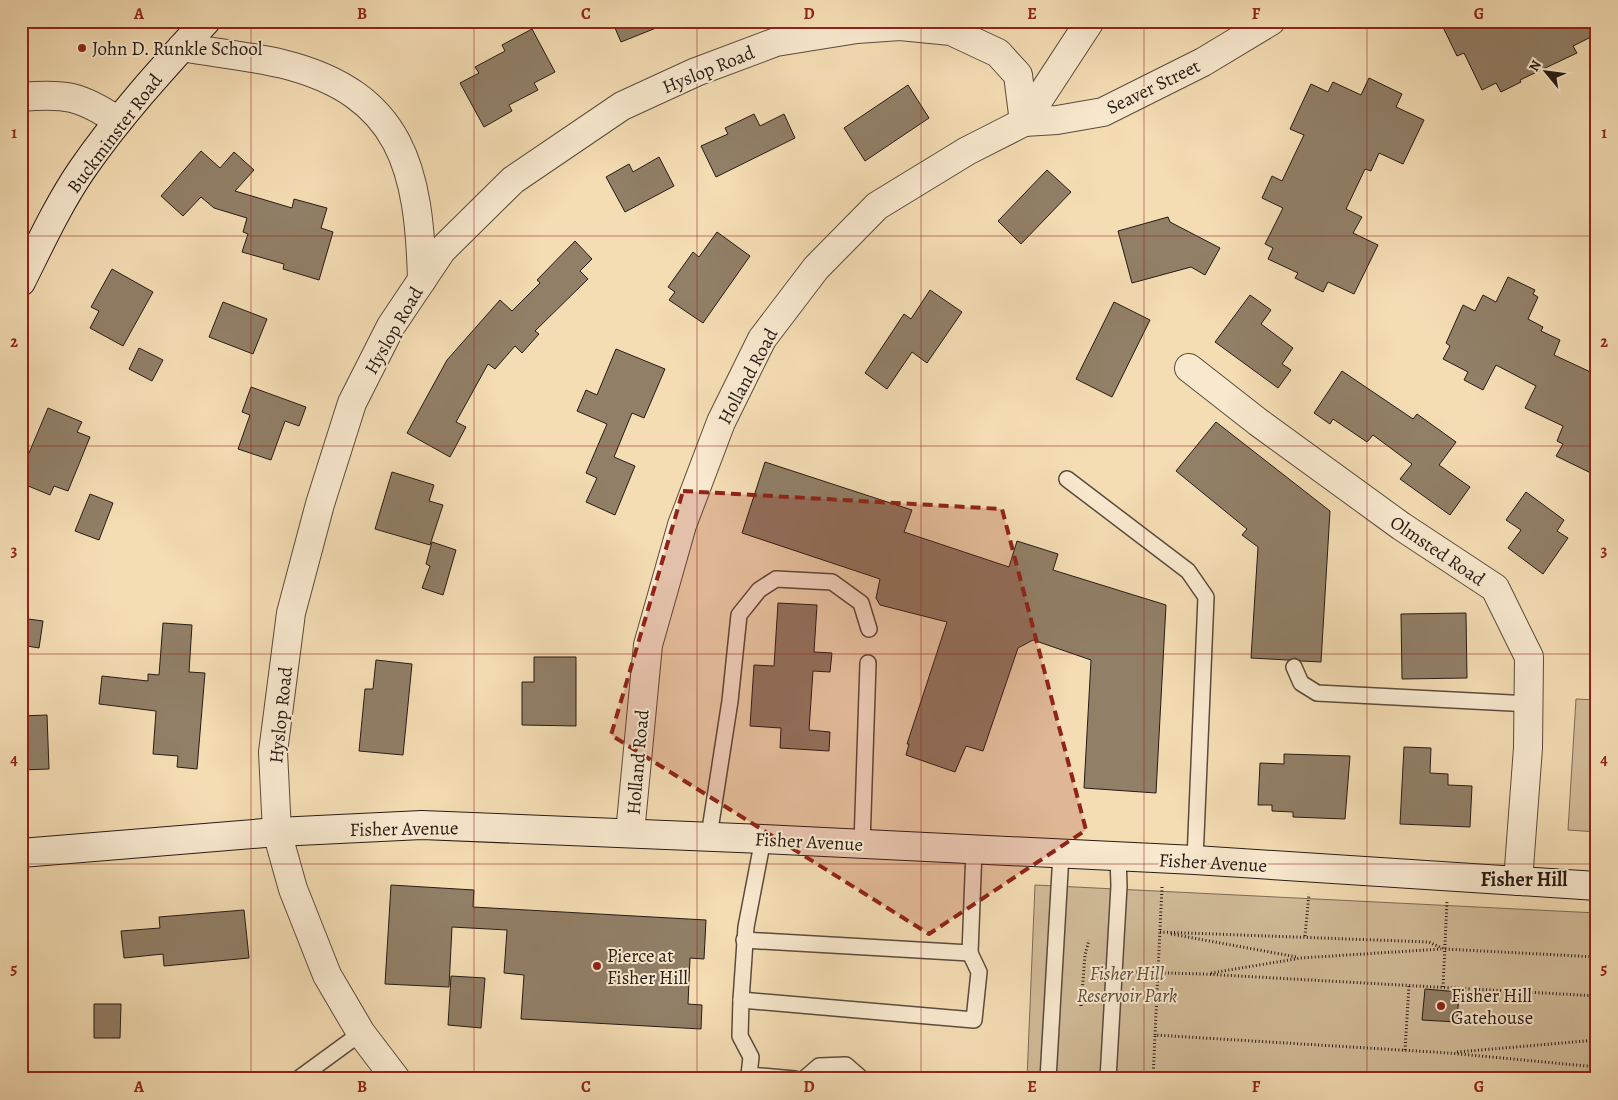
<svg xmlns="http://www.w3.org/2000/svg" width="1618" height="1100" viewBox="0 0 1618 1100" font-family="Alegreya,serif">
<rect width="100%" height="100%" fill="#f4dcb3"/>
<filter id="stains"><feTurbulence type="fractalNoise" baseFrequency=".004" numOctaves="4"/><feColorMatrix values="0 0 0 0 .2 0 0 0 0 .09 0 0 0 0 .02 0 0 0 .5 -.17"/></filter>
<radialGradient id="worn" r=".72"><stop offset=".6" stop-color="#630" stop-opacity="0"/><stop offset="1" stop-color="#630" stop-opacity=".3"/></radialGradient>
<g fill="#d1bb98" stroke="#7c6b56">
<path d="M 1576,699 L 1597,700 L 1597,832 L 1568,830 Z"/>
<path d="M 1035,885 L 1597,913 L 1597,1079 L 1027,1079 Z"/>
</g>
<g fill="#917f67" stroke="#261b15">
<path d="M 612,21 L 671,21 L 671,22 L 621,42 Z"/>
<path d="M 1440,21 L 1586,21 L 1593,36 L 1573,46 L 1577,53 L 1520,80 L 1521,82 L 1501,92 L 1496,83 L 1482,90 L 1464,53 L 1457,56 Z"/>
<path d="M 532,29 L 555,72 L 534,83 L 538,90 L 509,105 L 512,111 L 484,127 L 460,83 L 479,73 L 475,67 L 505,51 L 502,45 Z"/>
<path d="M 1369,78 L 1402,94 L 1396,107 L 1424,120 L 1403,164 L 1379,153 L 1371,171 L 1365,169 L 1346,209 L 1362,217 L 1353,233 L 1378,245 L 1354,294 L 1328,282 L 1323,292 L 1295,278 L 1298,273 L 1268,259 L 1273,248 L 1265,244 L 1283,208 L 1262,198 L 1272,176 L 1282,181 L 1304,135 L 1290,129 L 1311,84 L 1328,92 L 1333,82 L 1361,95 Z"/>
<path d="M 908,85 L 929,118 L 865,161 L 844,128 Z"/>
<path d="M 754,114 L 760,126 L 784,114 L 795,138 L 716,177 L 701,146 L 728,134 L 725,128 Z"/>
<path d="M 201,151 L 220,168 L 234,152 L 254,170 L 235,191 L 292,208 L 294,199 L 327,208 L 321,228 L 333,232 L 319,280 L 283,269 L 284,264 L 242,252 L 248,234 L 243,232 L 247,218 L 214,208 L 201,197 L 183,216 L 161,196 Z"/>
<path d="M 659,157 L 674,186 L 625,212 L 606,177 L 629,164 L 633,172 Z"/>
<path d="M 1047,170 L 1071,192 L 1021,244 L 998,221 Z"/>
<path d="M 1168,217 L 1170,222 L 1220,248 L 1205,275 L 1191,267 L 1132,283 L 1118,231 Z"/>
<path d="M 717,232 L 750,256 L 703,323 L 669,300 L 675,292 L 668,287 L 693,252 L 699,257 Z"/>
<path d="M 575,241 L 592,259 L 580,271 L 588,279 L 535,331 L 539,334 L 522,353 L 515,346 L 495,369 L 488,364 L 456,422 L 466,427 L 450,457 L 407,433 L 447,360 L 500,300 L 512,311 L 540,283 L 537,280 Z"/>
<path d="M 112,269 L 153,292 L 123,346 L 90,328 L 99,311 L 91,307 Z"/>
<path d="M 1508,277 L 1535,290 L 1533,294 L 1538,297 L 1528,319 L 1543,327 L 1541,331 L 1560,340 L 1554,355 L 1597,375 L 1597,476 L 1556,456 L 1563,444 L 1557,441 L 1563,426 L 1525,408 L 1536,386 L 1496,365 L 1483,390 L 1464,380 L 1468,372 L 1443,359 L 1450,346 L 1446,343 L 1463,305 L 1475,311 L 1483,295 L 1496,302 Z"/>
<path d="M 930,290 L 962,312 L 927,363 L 912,352 L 887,389 L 865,373 L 904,314 L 911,319 Z"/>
<path d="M 1250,295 L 1271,310 L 1261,324 L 1293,348 L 1282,364 L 1291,370 L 1278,388 L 1215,342 Z"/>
<path d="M 223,302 L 267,319 L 253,354 L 209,337 Z"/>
<path d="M 1114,302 L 1150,320 L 1112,397 L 1076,379 Z"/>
<path d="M 139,348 L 163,360 L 152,381 L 129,369 Z"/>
<path d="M 616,349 L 665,369 L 644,418 L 632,413 L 614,457 L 635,466 L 615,515 L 586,502 L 597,478 L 586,473 L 607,424 L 577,411 L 586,390 L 597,395 Z"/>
<path d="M 1342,371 L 1413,419 L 1417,414 L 1456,442 L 1439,465 L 1470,487 L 1450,515 L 1400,479 L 1412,464 L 1373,435 L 1367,442 L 1333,419 L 1330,424 L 1314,413 Z"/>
<path d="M 251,387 L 306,407 L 299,426 L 285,421 L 271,460 L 238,449 L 250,415 L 242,412 Z"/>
<path d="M 48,408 L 82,422 L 77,432 L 90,437 L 68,491 L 54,486 L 50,495 L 21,483 L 21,472 Z"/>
<path d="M 1216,422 L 1330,511 L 1321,662 L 1301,661 L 1295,658 L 1288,660 L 1251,658 L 1258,547 L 1242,535 L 1247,529 L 1176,471 Z"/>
<path d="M 765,462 L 912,510 L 904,532 L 1009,567 L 1017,541 L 1058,554 L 1053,570 L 1166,605 L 1156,793 L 1084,788 L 1091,660 L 1033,640 L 1018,648 L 983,751 L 966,746 L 955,772 L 906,755 L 909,744 L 907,744 L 947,622 L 880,605 L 876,598 L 880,579 L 742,533 Z"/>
<path d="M 392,472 L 434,485 L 429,501 L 443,505 L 430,545 L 375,529 Z"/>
<path d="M 1526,492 L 1564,520 L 1557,531 L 1568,538 L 1543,574 L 1508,548 L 1521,530 L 1506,520 Z"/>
<path d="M 90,494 L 113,503 L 99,540 L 75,531 Z"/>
<path d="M 432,542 L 456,550 L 443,595 L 422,588 L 430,566 L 426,564 Z"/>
<path d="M 778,603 L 817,605 L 814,652 L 832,653 L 830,672 L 813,671 L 809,730 L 830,732 L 829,751 L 780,748 L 781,728 L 750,726 L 754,665 L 774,666 Z"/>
<path d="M 1466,613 L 1467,678 L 1402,679 L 1401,614 Z"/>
<path d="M 21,618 L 43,621 L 39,648 L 21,645 Z"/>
<path d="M 163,623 L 192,625 L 189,672 L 205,673 L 197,769 L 177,767 L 178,756 L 153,754 L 156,711 L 99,704 L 102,676 L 148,681 L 148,674 L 159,675 Z"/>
<path d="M 534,657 L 576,657 L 576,726 L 522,725 L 522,682 L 534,682 Z"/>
<path d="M 376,660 L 412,664 L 403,755 L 359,751 L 365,689 L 373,689 Z"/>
<path d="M 47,715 L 49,769 L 21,770 L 21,716 Z"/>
<path d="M 1404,747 L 1431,748 L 1430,773 L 1448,774 L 1448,785 L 1472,786 L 1470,827 L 1400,824 Z"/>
<path d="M 1284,754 L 1350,756 L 1345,819 L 1293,817 L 1293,812 L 1272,811 L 1272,805 L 1258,805 L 1260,763 L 1284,764 Z"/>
<path d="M 391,885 L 474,890 L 473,907 L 706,920 L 704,959 L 690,958 L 688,1004 L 702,1005 L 701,1029 L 521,1019 L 524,975 L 504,973 L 507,930 L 452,927 L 449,987 L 385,984 Z"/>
<path d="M 244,910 L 249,958 L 164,966 L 163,954 L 124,958 L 121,931 L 160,928 L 159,917 Z"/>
<path d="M 451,976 L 485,978 L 481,1028 L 448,1025 Z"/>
<path d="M 1425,989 L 1459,992 L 1457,1022 L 1422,1020 Z"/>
<path d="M 94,1004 L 121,1004 L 120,1038 L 94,1038 Z"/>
</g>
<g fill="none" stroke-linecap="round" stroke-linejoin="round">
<defs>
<g id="lane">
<path d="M 1067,479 L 1188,571 L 1206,597 L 1195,860"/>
<path d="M 1294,667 L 1301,683 L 1317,693 L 1529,704"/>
<path d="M 709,836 L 730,701 L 739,615 L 759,590 L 776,579 L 832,582 L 861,603 L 869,629"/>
<path d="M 763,839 L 746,927 L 741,1000 L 740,1036 L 751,1057 L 749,1075 L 795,1079"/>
<path d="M 862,844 L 868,663"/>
<path d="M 744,940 L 970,953 L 974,850"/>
<path d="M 741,1000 L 974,1020 L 979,972 L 970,953"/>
<path d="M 298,1079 L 361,1033"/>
<path d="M 804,1079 L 819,1066 L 846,1065 L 862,1079"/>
<path d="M 1048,1079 L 1061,854"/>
<path d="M 1108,1079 L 1119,886 L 1118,857"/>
</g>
<g id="street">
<path d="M 182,47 C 215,53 250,56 283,64 C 403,94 419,170 422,280"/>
<path d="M 21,97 C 66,93 81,96 118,121"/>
<path d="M 1024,122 L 1057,120 L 1103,112 L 1203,62 L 1271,21"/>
<path d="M 1189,368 L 1258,422 L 1401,526 L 1495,588 L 1529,657 L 1528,748 L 1518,881"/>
<path d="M 630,833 L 648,645 L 682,525 L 721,422 L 762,339 L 816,268 L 877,206 L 967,151 L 1024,122 L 1090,21"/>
<path d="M 396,1079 L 361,1033 L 327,975 L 293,889 L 277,832 L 273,752 L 291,613 L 320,504 L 352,403 L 391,326 L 442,250 L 513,180 L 622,106 L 696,72 L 776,42 L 857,29 L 900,26 L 951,31 L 998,53 L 1018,75 L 1024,122"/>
</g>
<g id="secondary">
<path d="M 21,282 C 40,244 58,205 81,171 C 118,117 162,69 206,21"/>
<path d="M 21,853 L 277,832 L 422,825 L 763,839 L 1195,860 L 1597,886"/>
</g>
</defs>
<use href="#lane" stroke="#5a4b3c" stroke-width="18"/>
<use href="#street" stroke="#5a4b3c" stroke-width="30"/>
<use href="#secondary" stroke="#261b15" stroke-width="30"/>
<g stroke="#261b15" stroke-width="3" stroke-dasharray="1 2.5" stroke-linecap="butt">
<path d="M 1162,887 L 1155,1035 L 1449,1053 L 1597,1067"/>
<path d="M 1160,932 L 1429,942 L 1444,949 L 1597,957"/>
<path d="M 1171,934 L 1297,957"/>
<path d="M 1305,936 L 1309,894"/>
<path d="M 1133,972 L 1203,974 L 1597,996"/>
<path d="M 1211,973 L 1301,958 L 1441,949"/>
<path d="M 1443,987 L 1447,901"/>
<path d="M 1081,1006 L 1085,955 L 1089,940"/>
<path d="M 1405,1050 L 1409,985"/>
<path d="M 1457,1052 L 1597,1040"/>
<path d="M 1153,1079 L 1155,1035"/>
</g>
<use href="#lane" stroke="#f8e8ce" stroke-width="15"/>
<use href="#street" stroke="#f8e8ce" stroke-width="28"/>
<use href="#secondary" stroke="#f8e8ce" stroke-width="28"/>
</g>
<path fill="#8f2418" fill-opacity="0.2" stroke="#8f2418" stroke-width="4" stroke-dasharray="10 6" stroke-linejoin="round" d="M 683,491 L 1002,509 L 1086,830 L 929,934 L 611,735 Z"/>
<path fill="none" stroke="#8f2418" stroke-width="1" stroke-opacity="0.55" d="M 251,21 L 251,1079M 474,21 L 474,1079M 697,21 L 697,1079M 921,21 L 921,1079M 1144,21 L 1144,1079M 1367,21 L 1367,1079M 21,236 L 1597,236M 21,446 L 1597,446M 21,654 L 1597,654M 21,864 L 1597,864"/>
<g fill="#8f2418" stroke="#f8e8ce" stroke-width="2">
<circle cx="82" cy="48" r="5"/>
<circle cx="597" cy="966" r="5"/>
<circle cx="1441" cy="1006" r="5"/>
</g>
<g text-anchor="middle" stroke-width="4" stroke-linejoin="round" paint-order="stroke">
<g font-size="19" fill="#261b15" stroke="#f8e8ce" text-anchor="start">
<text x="92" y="55">John D. Runkle School</text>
<text x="607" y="962">Pierce at<tspan x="607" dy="22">Fisher Hill</tspan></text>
<text x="1451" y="1002">Fisher Hill<tspan x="1451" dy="22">Gatehouse</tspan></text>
</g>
<g font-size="19" fill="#261b15" stroke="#f8e8ce">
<text transform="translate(708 69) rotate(-22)" y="7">Hyslop Road</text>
<text transform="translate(1153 86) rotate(-26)" y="7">Seaver Street</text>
<text transform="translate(114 133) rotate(-53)" y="7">Buckminster Road</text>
<text transform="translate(393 330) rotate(-60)" y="7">Hyslop Road</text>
<text transform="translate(747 376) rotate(-62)" y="7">Holland Road</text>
<text transform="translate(1438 550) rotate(34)" y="7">Olmsted Road</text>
<text transform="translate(280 715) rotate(-84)" y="7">Hyslop Road</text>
<text transform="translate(637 762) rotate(-85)" y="7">Holland Road</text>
<text transform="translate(404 828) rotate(-1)" y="7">Fisher Avenue</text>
<text transform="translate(809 841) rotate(3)" y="7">Fisher Avenue</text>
<text transform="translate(1213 862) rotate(3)" y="7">Fisher Avenue</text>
</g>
<g font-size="19" font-style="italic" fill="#594b3c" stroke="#f8e8ce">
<text x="1127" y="980">Fisher Hill<tspan x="1127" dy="22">Reservoir Park</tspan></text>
</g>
<g font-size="20" font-weight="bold" fill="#261b15" stroke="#f8e8ce">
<text x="1524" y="886">Fisher Hill</text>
</g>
</g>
<rect width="1618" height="1100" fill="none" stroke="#f4dcb3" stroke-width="55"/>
<g transform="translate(1546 72) rotate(299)" stroke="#f8e8ce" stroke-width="4" paint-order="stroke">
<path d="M0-4L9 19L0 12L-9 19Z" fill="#261b15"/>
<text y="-8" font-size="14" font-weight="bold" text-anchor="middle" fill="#261b15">N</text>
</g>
<rect x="28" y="28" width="1562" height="1044" fill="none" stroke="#8f2418" stroke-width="2"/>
<g font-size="16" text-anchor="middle" font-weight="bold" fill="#8f2418">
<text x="139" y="19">A</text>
<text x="362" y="19">B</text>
<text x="586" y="19">C</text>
<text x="809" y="19">D</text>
<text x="1032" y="19">E</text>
<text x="1256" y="19">F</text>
<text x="1479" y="19">G</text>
<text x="14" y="138">1</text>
<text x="1604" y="138">1</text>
<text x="14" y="347">2</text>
<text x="1604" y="347">2</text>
<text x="14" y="556">3</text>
<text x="1604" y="556">3</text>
<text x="14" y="765">4</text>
<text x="1604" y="765">4</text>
<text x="14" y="974">5</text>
<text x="1604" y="974">5</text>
<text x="139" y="1092">A</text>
<text x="362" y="1092">B</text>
<text x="586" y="1092">C</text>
<text x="809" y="1092">D</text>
<text x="1032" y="1092">E</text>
<text x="1256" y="1092">F</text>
<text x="1479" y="1092">G</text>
</g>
<rect width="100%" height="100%" filter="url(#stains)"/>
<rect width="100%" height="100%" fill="url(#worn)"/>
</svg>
